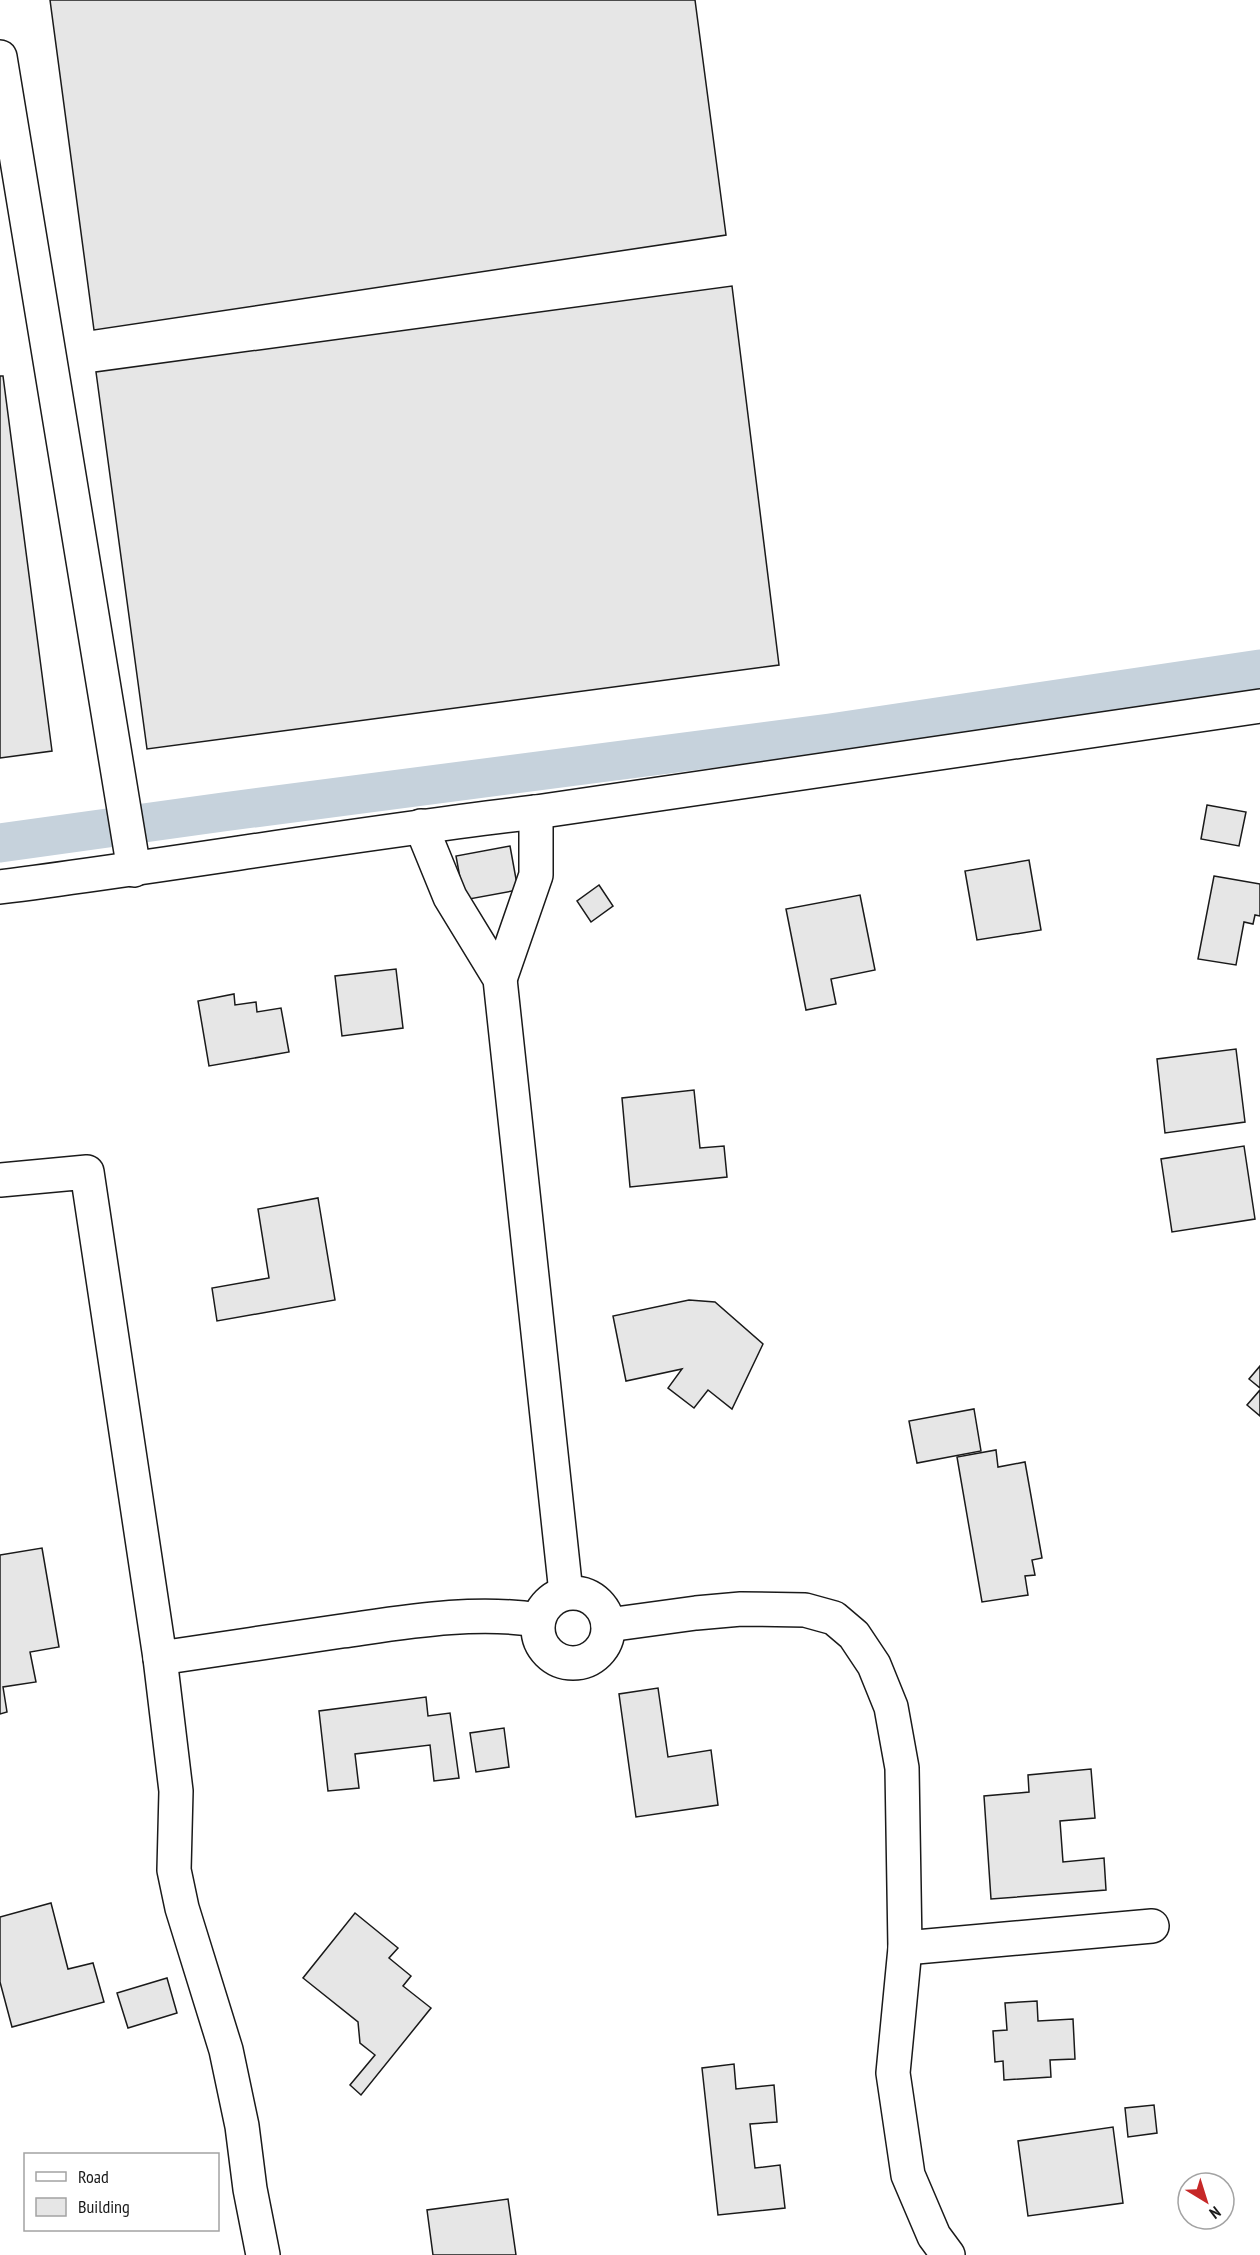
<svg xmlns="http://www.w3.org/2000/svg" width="1260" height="2255" viewBox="0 0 1260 2255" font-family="'PT Sans Narrow',sans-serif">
<rect width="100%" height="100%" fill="#fff"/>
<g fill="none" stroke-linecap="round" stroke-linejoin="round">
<path stroke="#c6d2dc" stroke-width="39" d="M 0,843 L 223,812 L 830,733 L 1260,669"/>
</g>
<g fill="#e6e6e6" stroke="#1a1a1a" stroke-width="1.5">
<path d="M 50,0 L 695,0 L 726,235 L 94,330 Z"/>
<path d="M 732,286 L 779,665 L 147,749 L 96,372 Z"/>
<path d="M 0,376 L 3,376 L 52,751 L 0,758 Z"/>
<path d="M 1207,805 L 1246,812 L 1239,846 L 1201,839 Z"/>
<path d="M 510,846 L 518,890 L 464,900 L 456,856 Z"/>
<path d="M 1029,860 L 1041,930 L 977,940 L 965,871 Z"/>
<path d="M 1214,876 L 1260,884 L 1260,916 L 1255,915 L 1253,924 L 1244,922 L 1236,965 L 1198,959 Z"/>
<path d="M 599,885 L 613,906 L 591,922 L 577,901 Z"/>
<path d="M 860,895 L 875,970 L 831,979 L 836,1004 L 806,1010 L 786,909 Z"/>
<path d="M 396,969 L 403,1028 L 342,1036 L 335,976 Z"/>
<path d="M 234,994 L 235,1005 L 256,1002 L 257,1012 L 281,1008 L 289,1052 L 209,1066 L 198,1001 Z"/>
<path d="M 1236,1049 L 1245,1122 L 1165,1133 L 1157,1059 Z"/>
<path d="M 694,1090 L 700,1148 L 724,1146 L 727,1177 L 630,1187 L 622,1098 Z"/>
<path d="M 1244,1146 L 1255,1219 L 1172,1232 L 1161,1159 Z"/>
<path d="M 318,1198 L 335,1300 L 217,1321 L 212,1288 L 269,1278 L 258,1209 Z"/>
<path d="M 689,1300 L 715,1302 L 763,1344 L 732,1409 L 708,1390 L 694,1408 L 668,1388 L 682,1369 L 626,1381 L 613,1316 Z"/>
<path d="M 1260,1366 L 1260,1388 L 1249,1379 Z"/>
<path d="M 1260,1390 L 1260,1416 L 1247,1405 Z"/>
<path d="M 974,1409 L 981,1451 L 917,1463 L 909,1421 Z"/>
<path d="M 996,1450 L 998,1467 L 1025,1462 L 1042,1558 L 1032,1560 L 1035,1575 L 1025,1576 L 1028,1595 L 982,1602 L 957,1457 Z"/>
<path d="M 42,1548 L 59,1647 L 30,1652 L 36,1682 L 3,1687 L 7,1712 L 0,1714 L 0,1555 Z"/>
<path d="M 658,1688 L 668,1757 L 711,1750 L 718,1805 L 636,1817 L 619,1694 Z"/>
<path d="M 426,1697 L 428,1716 L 450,1713 L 459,1778 L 434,1781 L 430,1745 L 355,1754 L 359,1788 L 328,1791 L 319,1711 Z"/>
<path d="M 504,1728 L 509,1767 L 476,1772 L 470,1733 Z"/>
<path d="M 1091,1769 L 1095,1818 L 1060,1821 L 1063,1862 L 1104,1858 L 1106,1890 L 991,1899 L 984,1796 L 1029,1792 L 1028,1775 Z"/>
<path d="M 51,1903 L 68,1969 L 93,1963 L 104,2002 L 12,2027 L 0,1982 L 0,1917 Z"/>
<path d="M 355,1913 L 398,1948 L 389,1958 L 411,1976 L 403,1986 L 431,2008 L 361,2095 L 350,2085 L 375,2055 L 360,2043 L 358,2022 L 303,1978 Z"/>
<path d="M 167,1978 L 177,2013 L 128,2028 L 117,1993 Z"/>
<path d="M 1037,2001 L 1038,2021 L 1073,2019 L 1075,2059 L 1050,2060 L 1051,2077 L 1004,2080 L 1003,2061 L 995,2062 L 993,2031 L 1007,2030 L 1005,2003 Z"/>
<path d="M 734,2064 L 736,2089 L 774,2085 L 777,2122 L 750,2124 L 755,2168 L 780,2165 L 785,2208 L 718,2215 L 702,2068 Z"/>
<path d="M 1154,2105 L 1157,2133 L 1128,2137 L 1125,2108 Z"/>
<path d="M 1113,2127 L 1123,2203 L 1028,2216 L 1018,2141 Z"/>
<path d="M 508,2199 L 516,2255 L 433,2255 L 427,2210 Z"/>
</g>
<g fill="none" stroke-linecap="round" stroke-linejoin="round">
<defs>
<g id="minor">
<path d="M 0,57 L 134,870"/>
<path d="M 421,826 L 450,897 L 500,979 L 566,1593"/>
<path d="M 0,887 C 179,864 357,833 536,812 L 1260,706"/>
<path d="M 500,979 L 536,875 L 536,812"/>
<path d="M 0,1180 L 87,1172 L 160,1658 C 221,1649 281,1640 342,1631 C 406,1622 473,1610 538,1620"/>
<circle cx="573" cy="1628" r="35"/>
<path d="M 608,1625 L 696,1613 L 741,1609 L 805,1610 L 834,1618 L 854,1635 L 874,1665 L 891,1707 L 902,1768 L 905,1948 L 893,2073 L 908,2175 L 934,2236 L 948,2255"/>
<path d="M 160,1658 L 176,1791 L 174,1870 L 182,1908 L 226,2050 L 242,2126 L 250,2189 L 263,2255"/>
<path d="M 905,1948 L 1152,1926"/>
</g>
</defs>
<use href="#minor" stroke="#1a1a1a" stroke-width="36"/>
<use href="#minor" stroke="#fff" stroke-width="33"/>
</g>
<rect x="24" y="2153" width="195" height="78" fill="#ffffff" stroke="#a3a3a3" stroke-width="1.5"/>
<rect x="36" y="2172" width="30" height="9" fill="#ffffff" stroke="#a3a3a3" stroke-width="1.5"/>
<text x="78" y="2183" font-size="18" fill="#1a1a1a">Road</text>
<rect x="36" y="2198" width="30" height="18" fill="#e6e6e6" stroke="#a3a3a3" stroke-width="1.5"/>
<text x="78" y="2213" font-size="18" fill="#1a1a1a">Building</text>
<g transform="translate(1206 2201) rotate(142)"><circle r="28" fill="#ffffff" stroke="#a3a3a3" stroke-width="1.5"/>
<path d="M0-4.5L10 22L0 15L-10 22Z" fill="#c62828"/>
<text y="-9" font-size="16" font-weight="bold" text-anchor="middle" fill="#1a1a1a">N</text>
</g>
</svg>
